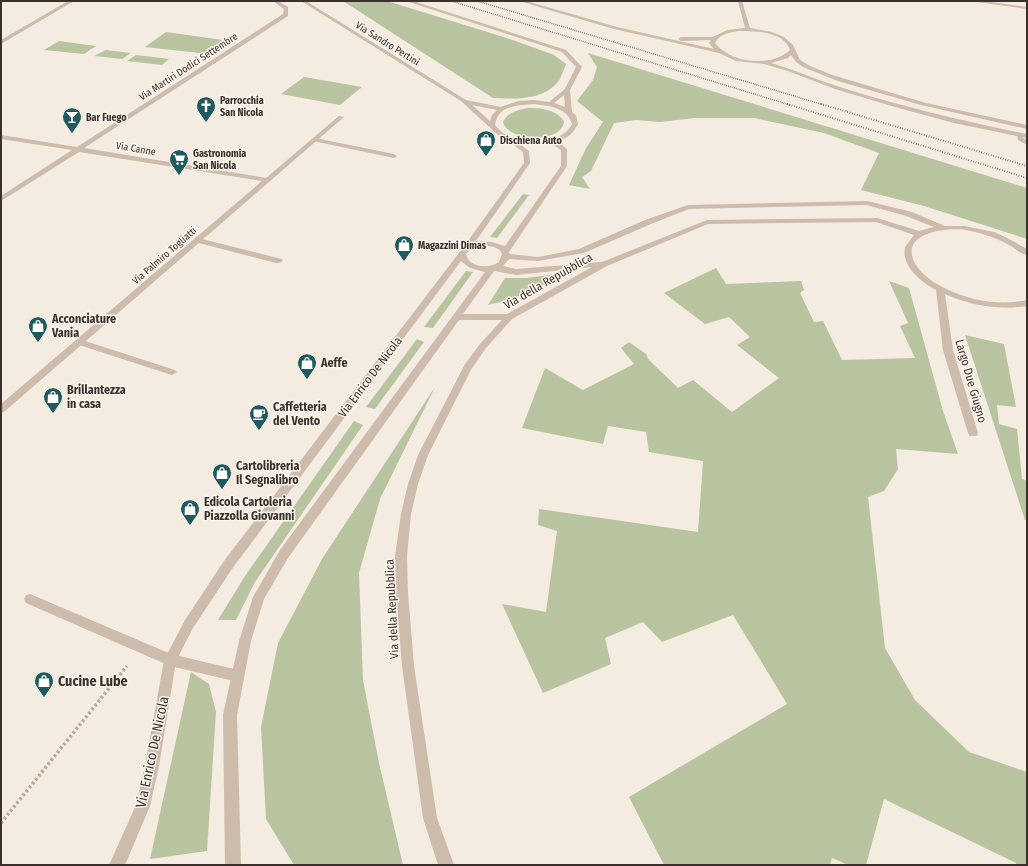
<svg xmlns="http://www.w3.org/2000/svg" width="1028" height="866" viewBox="0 0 1028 866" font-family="'Fira Sans Condensed',sans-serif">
<rect width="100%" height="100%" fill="#f4ebe1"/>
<g fill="#b8c4a0">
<path d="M 343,1 L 387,1 L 513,40 L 554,55 L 566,64 C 564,69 562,74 560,79 C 545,101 516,99 493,98 Z"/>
<path d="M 166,32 L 230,41 L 208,54 L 145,47 Z"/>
<path d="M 59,41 L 96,46 L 84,54 L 44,50 Z"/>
<path d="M 106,50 L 131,53 L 122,59 L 94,56 Z"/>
<path d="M 588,53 L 1027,188 L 1027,239 L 924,206 L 861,190 L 879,153 L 824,133 L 754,118 L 695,118 L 660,122 L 636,120 L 614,123 L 591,171 L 582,177 L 590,189 L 569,185 L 586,148 L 603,122 L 577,101 L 593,80 L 597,67 Z"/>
<path d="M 136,55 L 169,59 L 162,65 L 127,61 Z"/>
<path d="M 304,77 L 362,87 L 340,105 L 281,94 Z"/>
<path d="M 528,108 C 541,108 555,109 564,121 C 563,143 509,143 503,122 C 508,112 518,110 528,108 Z"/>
<path d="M 523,194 L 529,195 L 497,238 L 490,237 Z"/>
<path d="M 716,268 L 726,284 L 801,281 L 804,290 L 800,293 L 814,322 L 823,321 L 842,360 L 915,358 L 900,326 L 908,323 L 889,281 L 909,288 L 943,411 L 958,454 L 896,449 L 898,469 L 884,491 L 868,497 L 885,648 L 915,700 L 969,752 L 1027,772 L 1027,865 L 1016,865 L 1016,863 L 884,799 L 866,865 L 848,865 L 832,858 L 830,865 L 664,865 L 629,797 L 787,704 L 733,615 L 662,642 L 643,622 L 605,638 L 611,664 L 543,693 L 502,604 L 546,612 L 557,531 L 538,525 L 539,509 L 698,532 L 703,461 L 649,452 L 646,432 L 608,426 L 603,444 L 522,428 L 545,368 L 583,390 L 634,364 L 621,348 L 629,342 L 646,354 L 648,359 L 678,388 L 693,380 L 732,412 L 779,378 L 737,345 L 750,337 L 729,317 L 705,324 L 664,293 Z"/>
<path d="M 466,271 L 473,272 L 433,328 L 424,327 Z"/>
<path d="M 564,273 C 536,290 520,298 488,305 L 505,278 L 527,278 Z"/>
<path d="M 965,335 L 1004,344 L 1016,407 L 997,405 L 999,424 L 1017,429 L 1022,479 L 1027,481 L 1027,520 L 1025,520 Z"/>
<path d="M 417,339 L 424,342 L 375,409 L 366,407 Z"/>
<path d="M 435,387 L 380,499 L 359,573 L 363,680 L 379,763 L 403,865 L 294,865 L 266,819 L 261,727 L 278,643 L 322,559 Z"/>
<path d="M 354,421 L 363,425 L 255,582 L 236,620 L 218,620 L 245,576 Z"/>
<path d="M 191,672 L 209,684 L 216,712 L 207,851 L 150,859 Z"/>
</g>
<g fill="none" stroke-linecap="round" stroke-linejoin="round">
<path stroke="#b9a596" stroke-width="3.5" stroke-dasharray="2.5 2.5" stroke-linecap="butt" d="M 1,823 L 127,666"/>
<g fill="#cdbbac" fill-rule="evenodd">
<path d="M 315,138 L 394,154 L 397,156 L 394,158 L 313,141 L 312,140 Z"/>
<path d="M 195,238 L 198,238 L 282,259 L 283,261 L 279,263 L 276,263 L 195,242 Z"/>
<path d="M 79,339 L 175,370 L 177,372 L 172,375 L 76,344 L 75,342 Z"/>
<path d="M 30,594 L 171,654 L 238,670 L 243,672 L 244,676 L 243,680 L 238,682 L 170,666 L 26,603 L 24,599 L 26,595 Z"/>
</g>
<g fill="#cdbbac" fill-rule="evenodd">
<path d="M 1,1 L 6,1 L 1,3 Z"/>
<path d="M 68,1 L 74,1 L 1,44 L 1,40 Z"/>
<path d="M 273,1 L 278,1 L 288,7 L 288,16 L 84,148 L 266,178 L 339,116 L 344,117 L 4,412 L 1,413 L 1,404 L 262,181 L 79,152 L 1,201 L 1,196 L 72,150 L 1,139 L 1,135 L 77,147 L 283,14 L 284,9 Z"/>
<path d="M 301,1 L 306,1 L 466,100 L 501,107 L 518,101 L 534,100 L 549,102 L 565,89 L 576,67 L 562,52 L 406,1 L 413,1 L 566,50 L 581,66 L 582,67 L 570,90 L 572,112 L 576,115 L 578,124 C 573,134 568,138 557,141 L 567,149 L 567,166 L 509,252 L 510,254 L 538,257 L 579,249 L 645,220 L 688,205 L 867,201 L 912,212 L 945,226 L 964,226 L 994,232 L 1007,238 L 1027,249 L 1027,255 C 1020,254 1015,248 1009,245 C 995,237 981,233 966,230 C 944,227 894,234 918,268 C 932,287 971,301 994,302 C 1005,303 1016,302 1027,300 L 1027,306 C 998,310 972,306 945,294 L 953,350 L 978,433 L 977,436 L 969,436 L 968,433 L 943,350 L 936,290 C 921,282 901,266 905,247 L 914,235 L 876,222 L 708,224 L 607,266 L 512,319 L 486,348 L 472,368 L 428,455 L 418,484 L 411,514 L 407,556 L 408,593 L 414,666 L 437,818 L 454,865 L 438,865 L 423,818 L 402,666 L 396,593 L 395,556 L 401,514 L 408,484 L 418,455 L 465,364 L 480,344 L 502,320 L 459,320 L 288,558 L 264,599 L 251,641 L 237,715 L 241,865 L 225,865 L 223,715 L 239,641 L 253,597 L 280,550 L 485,272 L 470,268 L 461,261 L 232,569 L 193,628 L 176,661 L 159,766 L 150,806 L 125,865 L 109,865 L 136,805 L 145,766 L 164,660 L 185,620 L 224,561 L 465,245 L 524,163 L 523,152 L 511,143 L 511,141 L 498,135 L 461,101 ZM 564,95 L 565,107 L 554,103 ZM 534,104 C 549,106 567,107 572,124 C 562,145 523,144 505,134 C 501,132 498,128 495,125 C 496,123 496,118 498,116 C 504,105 523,105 534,104 ZM 472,105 L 497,110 L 492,115 L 490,121 ZM 517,142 L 532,144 L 550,143 L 561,150 L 561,166 L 505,246 L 491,242 L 476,241 L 530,163 L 529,151 ZM 867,205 L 906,216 L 934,227 L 919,231 L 877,218 L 707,220 L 602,262 L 516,269 L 503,266 L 509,259 L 538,261 L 584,253 L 651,224 L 689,209 ZM 478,245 C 487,246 499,245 502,254 L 499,262 C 489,269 469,268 466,254 L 471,249 ZM 592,267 L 507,314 L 463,314 L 494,271 L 516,275 Z"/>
<path d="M 970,1 L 984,1 L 1027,7 L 1027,9 Z"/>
<path d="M 1017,133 L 1021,133 L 1023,138 L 1027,140 L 1027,145 L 1018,140 Z"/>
</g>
<path fill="#cdbbac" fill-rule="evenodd" d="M 519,1 L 526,1 L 617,27 L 714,49 L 709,43 L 711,40 L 681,41 L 678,39 L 681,37 L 713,37 L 727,30 L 745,28 L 738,1 L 742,1 L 750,28 L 772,32 L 784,37 L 793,45 L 800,60 L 810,66 L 832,75 L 926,103 L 1027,125 L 1027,129 L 921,105 L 838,81 L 803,67 L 796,62 L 791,55 L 788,58 L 771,63 C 795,70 817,80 840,87 C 902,107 964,121 1027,134 L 1027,138 L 954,123 L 895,107 L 835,89 L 788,71 L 764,64 L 736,61 L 719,53 L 614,29 ZM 738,31 C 754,31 784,31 790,50 C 771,68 730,63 715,43 C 720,34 728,33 738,31 Z"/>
<g stroke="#3b302b" stroke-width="1.5" stroke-dasharray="0.5 1.5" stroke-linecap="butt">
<path d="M 451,1 L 790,105"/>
<path d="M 477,1 L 824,105"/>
</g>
<g stroke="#3b302b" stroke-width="2" stroke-dasharray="0.5 2" stroke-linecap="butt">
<path d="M 787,104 L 1027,178"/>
<path d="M 821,104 L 1027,166"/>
</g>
</g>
<defs>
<symbol id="church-pin" viewBox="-11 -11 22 30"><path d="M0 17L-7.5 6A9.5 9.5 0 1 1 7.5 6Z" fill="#1f5a5e" stroke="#fbf5ee"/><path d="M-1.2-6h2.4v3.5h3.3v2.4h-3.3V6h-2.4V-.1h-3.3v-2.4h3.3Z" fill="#fff"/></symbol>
<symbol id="bar-pin" viewBox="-11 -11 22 30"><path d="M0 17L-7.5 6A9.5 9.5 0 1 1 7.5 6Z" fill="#1f5a5e" stroke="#fbf5ee"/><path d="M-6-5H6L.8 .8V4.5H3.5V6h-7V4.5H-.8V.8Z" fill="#fff"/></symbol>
<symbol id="shop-pin" viewBox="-11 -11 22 30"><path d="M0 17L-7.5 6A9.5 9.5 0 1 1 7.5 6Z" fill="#1f5a5e" stroke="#fbf5ee"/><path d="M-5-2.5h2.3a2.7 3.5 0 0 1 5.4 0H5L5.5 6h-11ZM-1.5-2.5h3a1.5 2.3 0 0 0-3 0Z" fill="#fff"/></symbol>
<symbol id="supermarket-pin" viewBox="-11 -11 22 30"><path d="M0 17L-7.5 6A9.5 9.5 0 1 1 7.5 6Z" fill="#1f5a5e" stroke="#fbf5ee"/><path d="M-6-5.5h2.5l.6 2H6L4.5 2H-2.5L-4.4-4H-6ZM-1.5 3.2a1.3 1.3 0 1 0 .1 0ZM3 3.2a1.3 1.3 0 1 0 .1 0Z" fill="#fff"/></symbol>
<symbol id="cafe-pin" viewBox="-11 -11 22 30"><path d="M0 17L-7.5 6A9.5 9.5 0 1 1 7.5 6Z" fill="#1f5a5e" stroke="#fbf5ee"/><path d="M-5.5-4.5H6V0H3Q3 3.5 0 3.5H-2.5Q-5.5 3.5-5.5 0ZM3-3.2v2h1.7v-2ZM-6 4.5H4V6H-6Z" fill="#fff"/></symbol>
</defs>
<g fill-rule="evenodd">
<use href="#church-pin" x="195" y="95" width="22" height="30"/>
<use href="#bar-pin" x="61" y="106" width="22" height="30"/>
<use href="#shop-pin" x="475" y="129" width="22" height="30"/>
<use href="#supermarket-pin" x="168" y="148" width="22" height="30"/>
<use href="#shop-pin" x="393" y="234" width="22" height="30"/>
<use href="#shop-pin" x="27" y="315" width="22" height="30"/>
<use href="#shop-pin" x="296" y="352" width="22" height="30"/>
<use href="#shop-pin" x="42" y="386" width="22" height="30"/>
<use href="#cafe-pin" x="248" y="403" width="22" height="30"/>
<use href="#shop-pin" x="211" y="462" width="22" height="30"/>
<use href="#shop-pin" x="179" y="498" width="22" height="30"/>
<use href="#shop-pin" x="33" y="670" width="22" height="30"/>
</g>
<g text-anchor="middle" stroke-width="3" stroke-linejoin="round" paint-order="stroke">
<g font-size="10" fill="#3b302b" stroke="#fbf5ee">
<text transform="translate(388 43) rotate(32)" y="4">Via Sandro Pertini</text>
<text transform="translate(188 66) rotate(-33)" y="4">Via Martiri Dodici Settembre</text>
<text transform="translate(136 148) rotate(10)" y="4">Via Canne</text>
<text transform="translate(164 255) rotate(-41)" y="4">Via Palmiro Togliatti</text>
</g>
<g font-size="10" font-weight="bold" fill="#3b302b" stroke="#fbf5ee" text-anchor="start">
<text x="220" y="104">Parrocchia<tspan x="220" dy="12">San Nicola</tspan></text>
<text x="86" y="121">Bar Fuego</text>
<text x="500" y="144">Dischiena Auto</text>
<text x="193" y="157">Gastronomia<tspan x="193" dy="12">San Nicola</tspan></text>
<text x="418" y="249">Magazzini Dimas</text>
</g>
<g font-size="12" fill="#3b302b" stroke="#fbf5ee">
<text transform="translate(548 281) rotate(-30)" y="4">Via della Repubblica</text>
<text transform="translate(370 377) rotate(-53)" y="4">Via Enrico De Nicola</text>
<text transform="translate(971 381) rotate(74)" y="4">Largo Due Giugno</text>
<text transform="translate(392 609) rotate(-93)" y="4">Via della Repubblica</text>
</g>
<g font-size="12" font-weight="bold" fill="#3b302b" stroke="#fbf5ee" text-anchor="start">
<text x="52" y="323">Acconciature<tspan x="52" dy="14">Vania</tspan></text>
<text x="321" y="367">Aeffe</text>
<text x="67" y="394">Brillantezza<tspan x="67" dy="14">in casa</tspan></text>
<text x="273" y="411">Caffetteria<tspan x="273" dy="14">del Vento</tspan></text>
<text x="236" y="470">Cartolibreria<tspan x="236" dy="14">Il Segnalibro</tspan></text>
<text x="204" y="506">Edicola Cartoleria<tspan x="204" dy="14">Piazzolla Giovanni</tspan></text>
</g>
<g font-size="14" font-weight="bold" fill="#3b302b" stroke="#fbf5ee" text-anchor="start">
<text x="58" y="686">Cucine Lube</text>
</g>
<g font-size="14" fill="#3b302b" stroke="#fbf5ee">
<text transform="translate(152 752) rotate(-78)" y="5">Via Enrico De Nicola</text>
</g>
</g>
<rect width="1028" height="866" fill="none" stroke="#3b302b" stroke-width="4"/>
</svg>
